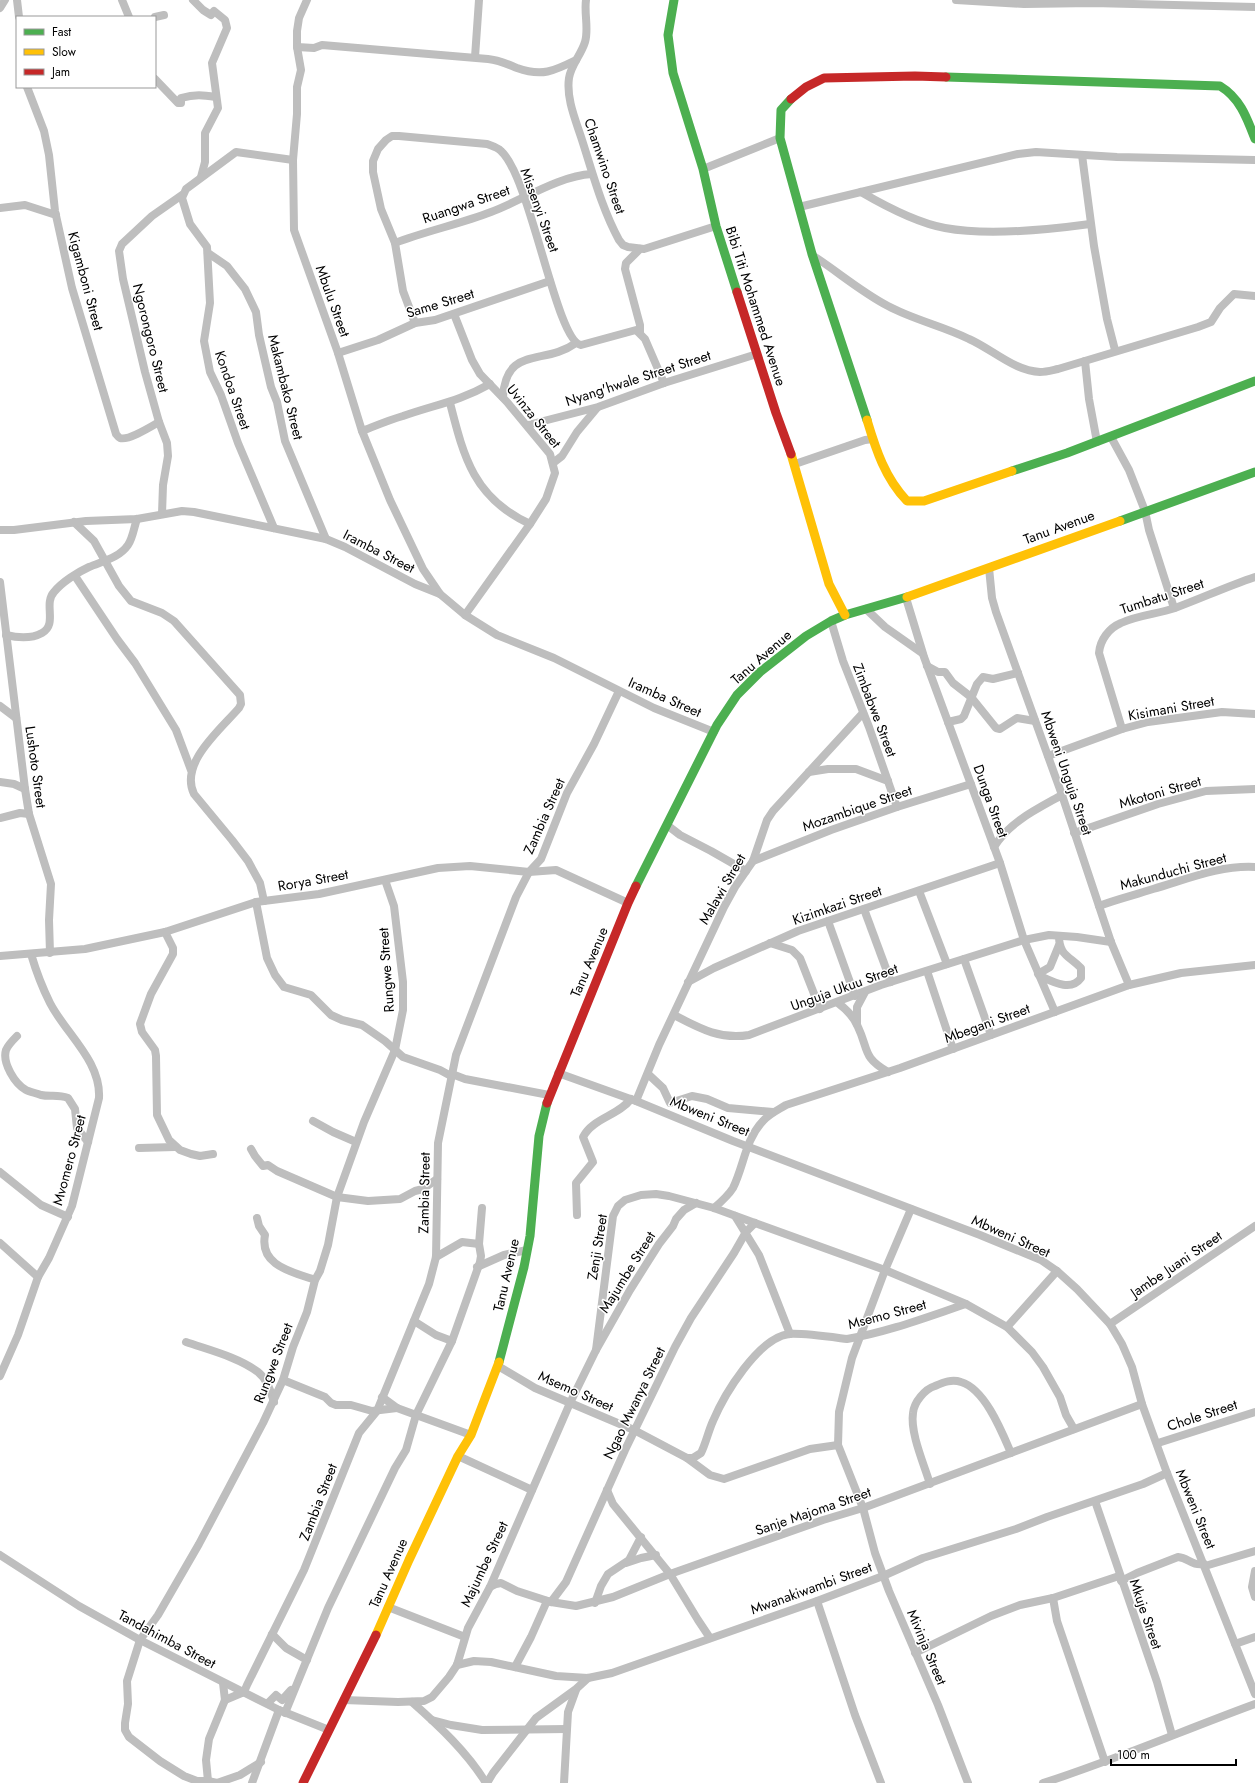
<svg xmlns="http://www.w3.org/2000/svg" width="1255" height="1783" viewBox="0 0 1255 1783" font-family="Jost,sans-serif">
<rect width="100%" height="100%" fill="#fff"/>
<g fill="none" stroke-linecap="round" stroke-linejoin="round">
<g stroke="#bebebe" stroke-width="8">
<path d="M 17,0 L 19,17"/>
<path d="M 122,0 L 129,17"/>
<path d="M 193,0 L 203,10 L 211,15 L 214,11 L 225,20 L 227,28 L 212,63 L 218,108 L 205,133 L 205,162 L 201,177"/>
<path d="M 307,0 L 299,18 L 297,31 L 297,47 L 301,70 L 297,87 L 297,114 L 293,160 L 294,230 L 338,353 L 362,431 L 390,500 L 423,569 L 440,594"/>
<path d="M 586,0 C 584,14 589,29 585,42 C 581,55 571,65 569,78 C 566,99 576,121 582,140 C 593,174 602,209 619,240 L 623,245 L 628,247 L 644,249 L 716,226"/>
<path d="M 956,0 L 1024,4 L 1093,3 L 1255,7"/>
<path d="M 0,8 L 5,0"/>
<path d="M 155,17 L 164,15"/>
<path d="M 297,47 L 314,48 L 322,45 L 488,59 C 499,60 507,64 517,68 C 542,77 554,71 576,60"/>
<path d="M 475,57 L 479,0"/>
<path d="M 155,79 L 178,103 L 181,103 L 181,98 C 195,94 203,95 216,97"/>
<path d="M 27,87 L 44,131 L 49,155 L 55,211 L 72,288 L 116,434 C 117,435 118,437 120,438 C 128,441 152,426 159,422"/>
<path d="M 1082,155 L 1094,246 L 1107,319 L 1115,350"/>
<path d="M 703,169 L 780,138"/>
<path d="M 861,192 C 885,206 917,223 945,228 C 988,236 1046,230 1090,224"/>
<path d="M 799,207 L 1018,154 L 1036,152 L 1117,157 L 1255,160"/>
<path d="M 0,208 L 25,205 L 56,215"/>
<path d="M 395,243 C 426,231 460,224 491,212 C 523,200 558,176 592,174"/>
<path d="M 208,253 L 227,266 L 234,275 L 245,289 L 256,312 L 259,335 L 271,387 L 277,402 L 285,441 L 326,539"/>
<path d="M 812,255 C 837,271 861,292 888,306 C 914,320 943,326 969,339 C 992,349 1014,371 1040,372 C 1046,372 1053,370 1058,369 L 1198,327 L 1211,322 L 1220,308 L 1234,294 L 1255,296"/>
<path d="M 454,314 L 472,360 L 480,374 L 507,402 L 550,454 L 555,473 L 546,499 L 530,524 L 465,615"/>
<path d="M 415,323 L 403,291 L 395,243 L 381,209 L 373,172 L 373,161 L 378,149 L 386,140 L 392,136 L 399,136 L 487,144 C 492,146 497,147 501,151 C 531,178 556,341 581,345 L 636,330 L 645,339 L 664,383"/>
<path d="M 640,332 L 640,325 L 625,269 L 626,263 L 640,249"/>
<path d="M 338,353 L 378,340 L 415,323 L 435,320 L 550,281"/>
<path d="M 1085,361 L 1089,399 L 1097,442"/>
<path d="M 503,397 C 506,345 544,366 576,343"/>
<path d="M 450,403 C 464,458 474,498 530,524"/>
<path d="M 528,425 L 598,407 L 664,383 L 757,354"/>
<path d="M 362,431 C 375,426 389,420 403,416 C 434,405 460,401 490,384"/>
<path d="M 1111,437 L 1129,470 L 1145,511 L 1149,530 L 1174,608"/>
<path d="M 553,463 L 562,456 L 577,432 L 597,408"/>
<path d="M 795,464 L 865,440 L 873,439"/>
<path d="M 162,514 L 163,485 L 168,456 L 167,443 L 159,422 L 145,372 L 123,279 L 119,251 L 122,244 L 152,216 L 182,195"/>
<path d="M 74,522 L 94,541 L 119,586 L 131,601 L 162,613 L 174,621 L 240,695 L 241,704 L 239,708 C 221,729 179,763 194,794 L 232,840 L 248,861 L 260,883 L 264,901"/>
<path d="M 274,528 L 238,443 L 221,395 L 210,372 L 204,341 L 210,303 L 207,247 L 190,224 L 182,198 L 186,189 L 236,152 L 293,160"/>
<path d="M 0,530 L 14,530 L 86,521 L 137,519 L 182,511 L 194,512 L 326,539 L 345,547 L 415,584 L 440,594 L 465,615 L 497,635 L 554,658 L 654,708 L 714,732"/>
<path d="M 989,568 L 992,598 L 996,612 L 1062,795 L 1111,942 L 1129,985"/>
<path d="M 75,576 L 117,639 L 135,663 L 176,730 L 191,770"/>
<path d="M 0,582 L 25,789 L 29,814 L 51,884 L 49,920 L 50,953"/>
<path d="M 906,598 L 924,657 L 1000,863 L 1024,940 L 1055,1012"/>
<path d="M 866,609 L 885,627 L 922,653"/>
<path d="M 831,621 L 843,661 L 869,727 L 897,807"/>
<path d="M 6,635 C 18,638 31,639 42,633 C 58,624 43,604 54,592 C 62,582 78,572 89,567 C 103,561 119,558 128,545 C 133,538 134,527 137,519"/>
<path d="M 927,666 L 938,672 L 945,672 L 953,683 L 971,697 L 996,728 L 1000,729 L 1017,718 L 1035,721"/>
<path d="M 0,706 L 16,718"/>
<path d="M 948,722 L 961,719 L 964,716 L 977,684 L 983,677 L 993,679 L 1018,673"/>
<path d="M 1122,729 L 1099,653 C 1100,640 1109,628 1121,623 C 1138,615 1158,614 1175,608 C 1202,598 1228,586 1255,577"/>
<path d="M 1048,756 L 1122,729 L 1148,722 L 1222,712 L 1255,714"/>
<path d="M 809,772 L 828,769 L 856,769 L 888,781"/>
<path d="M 0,782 L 14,784 L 25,789"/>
<path d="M 0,818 L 20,813 L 29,814"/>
<path d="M 667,825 L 680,835 L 711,851 L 746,871"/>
<path d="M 1074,833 L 1158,804 L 1206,791 L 1255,789"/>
<path d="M 994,847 C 1009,822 1037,809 1062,795"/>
<path d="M 753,861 L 831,830 L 897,807 L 971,784"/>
<path d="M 919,891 L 947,964"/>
<path d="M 256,902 L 267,958 L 275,975 L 284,987 L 311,995 L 331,1015 L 342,1020 L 362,1025 L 385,1041 L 403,1057 L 440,1070 L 451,1076"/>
<path d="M 1099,906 C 1117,899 1135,895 1153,889 C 1185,880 1220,865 1255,867"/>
<path d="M 864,909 L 891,982"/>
<path d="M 828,921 L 855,996"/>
<path d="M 165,932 L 173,948 L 173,954 L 151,994 L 140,1024 L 142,1032 L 155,1050 L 156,1056 L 157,1115 L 169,1140 L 180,1150 L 191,1154 L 200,1156 L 213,1154"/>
<path d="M 770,943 L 792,950 L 800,958 L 820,1009"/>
<path d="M 0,956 L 85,949 L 165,932 L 256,902 L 319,894 L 438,868 L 470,866 L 529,872 L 556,870 L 628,903"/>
<path d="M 964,959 L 991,1035"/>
<path d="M 927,971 L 953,1049"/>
<path d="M 1038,974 L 1050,967 L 1059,945"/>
<path d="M 1040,976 C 1053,982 1071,992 1081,978 L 1081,968 C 1069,956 1059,955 1059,936"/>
<path d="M 688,982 L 714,968 L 798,931 L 1000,863"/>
<path d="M 838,1003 C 846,1009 854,1017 858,1027 C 869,1050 862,1057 888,1072"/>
<path d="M 674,1015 C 699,1028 720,1040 749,1035 L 881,985 L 1024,940 L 1049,935 L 1077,937 L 1111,942"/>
<path d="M 857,1024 L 857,1007 L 865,992"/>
<path d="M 17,1036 C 13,1040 8,1045 6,1050 C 2,1063 15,1084 26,1090 C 30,1092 36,1093 41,1095 C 50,1097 58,1094 68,1098 L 75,1109 L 77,1128 L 88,1142"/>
<path d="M 558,1073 L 636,1101 L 733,1141 L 980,1235 L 1041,1260 L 1057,1271 L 1077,1289 L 1110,1324 L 1122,1344 L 1132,1367 L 1142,1404 L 1167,1473 L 1255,1694"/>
<path d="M 452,1074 L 465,1079 L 549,1095"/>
<path d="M 648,1074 L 663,1088 L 670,1103 L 692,1096 L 707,1099 L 728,1108 L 773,1112"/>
<path d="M 636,1101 L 659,1045 L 724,907 L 735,887 L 753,861 L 767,820 L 773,811 L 863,713"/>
<path d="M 313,1121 L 333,1132 L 356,1142"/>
<path d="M 139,1148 L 175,1147"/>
<path d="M 251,1149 L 255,1156 L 263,1166 L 268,1165 L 277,1171 L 337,1197 L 368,1201 L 400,1199 L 415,1191 L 423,1189 L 437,1179"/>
<path d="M 0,1172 L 41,1205 L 68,1217"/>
<path d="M 714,1208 C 721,1202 728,1196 733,1188 C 744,1166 745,1140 763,1121 C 769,1114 778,1110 786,1105 L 900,1068 L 1129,985 L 1181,973 L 1255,965"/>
<path d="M 911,1209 L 885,1270 L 852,1358 L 839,1412 L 838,1445 L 863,1508 L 875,1553 L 889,1591 L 938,1705 L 968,1783"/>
<path d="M 577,1215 L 576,1183 L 593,1162 L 583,1137 C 593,1118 618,1116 631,1099"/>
<path d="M 735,1216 L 759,1255 L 790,1334"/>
<path d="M 257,1218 L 259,1226 L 265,1235 C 259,1266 293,1272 315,1280"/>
<path d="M 0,1243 L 38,1277"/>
<path d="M 436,1257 L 462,1242 L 479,1244"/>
<path d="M 477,1267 L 504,1255 L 527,1250"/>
<path d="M 414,1321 L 436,1335 L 452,1341"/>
<path d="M 1110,1324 L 1255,1226"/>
<path d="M 1007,1327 L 1057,1271"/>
<path d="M 186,1342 C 209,1350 238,1357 258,1372 C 267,1379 271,1391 274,1402"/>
<path d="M 596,1350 L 613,1216 L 618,1206 L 625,1200 L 641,1195 L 656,1194 L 669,1196 L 714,1208 L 755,1223 L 885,1270 L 966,1304 L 1007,1327 L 1032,1352 L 1043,1367 L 1060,1397 L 1066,1415 L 1074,1429"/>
<path d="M 498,1366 L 535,1388 L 634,1430 L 687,1458 L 693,1458 L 701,1453 C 706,1443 708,1432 713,1421 C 724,1395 758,1338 789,1334 C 803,1333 831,1337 847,1339 C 888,1332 927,1317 966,1304"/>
<path d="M 0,1376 L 18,1335 L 38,1277 L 49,1258 L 72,1206 L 99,1098 C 101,1061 66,1034 50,1003 C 42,987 36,971 31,954"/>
<path d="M 283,1380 L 325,1397 L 331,1403 L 336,1405 L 351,1405 L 372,1411 L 397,1408"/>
<path d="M 382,1397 L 397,1408 L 471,1435"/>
<path d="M 1158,1443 L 1255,1412"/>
<path d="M 458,1456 L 532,1490"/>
<path d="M 687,1458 L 710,1475 L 724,1479 L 810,1449 L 838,1445"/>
<path d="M 930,1484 C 924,1464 910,1433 913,1413 C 914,1402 925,1389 935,1386 C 944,1382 952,1379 961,1382 C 985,1389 1002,1432 1011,1453"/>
<path d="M 607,1490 L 613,1504 L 670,1574 L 698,1620 L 710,1638"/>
<path d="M 1095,1501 L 1157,1682 L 1172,1735"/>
<path d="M 0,1555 L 79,1606 L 140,1640 L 279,1710 L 329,1730"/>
<path d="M 626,1563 L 641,1558 L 656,1555"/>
<path d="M 1205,1566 L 1255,1551"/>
<path d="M 1255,1571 L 1252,1587 L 1255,1597"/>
<path d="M 1121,1581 L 1137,1573 L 1178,1557 C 1189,1558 1191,1566 1204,1564"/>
<path d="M 490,1587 L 496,1584 L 501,1583 L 517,1591 L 551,1602 L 576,1606 L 613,1597 L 670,1574 L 823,1520 L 863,1508 L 1142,1404"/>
<path d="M 1053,1598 L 1057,1621 L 1105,1762"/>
<path d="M 817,1601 L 855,1715 L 881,1783"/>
<path d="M 551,1602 L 566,1582 L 625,1450 L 675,1347 L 691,1318 L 734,1253 L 746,1232 L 755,1223"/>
<path d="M 595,1603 L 601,1586 L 608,1574 L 629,1560 L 641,1537"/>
<path d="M 388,1607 L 465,1637"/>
<path d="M 272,1634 L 286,1648 L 307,1660"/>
<path d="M 1235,1644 L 1255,1637"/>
<path d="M 915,1653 L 991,1616 L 1020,1605 L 1053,1598 L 1119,1576"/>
<path d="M 457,1665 L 474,1661 L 491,1662 L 556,1676 L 588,1678 L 612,1673 L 817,1601 L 883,1576 L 923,1558 L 1016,1529 L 1047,1517 L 1143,1484 L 1167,1473"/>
<path d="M 515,1667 L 531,1637 L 547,1601"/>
<path d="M 225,1700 L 244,1692 L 247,1685 L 304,1570 L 359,1433 L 377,1411 L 429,1284 L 436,1257 L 438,1143 L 456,1055 L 516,897 L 529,872 L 541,859 L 567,793 L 594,744 L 619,691"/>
<path d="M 344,1700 L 398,1702 L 424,1701 L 432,1697 L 449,1677 L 457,1665 L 468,1628 L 490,1587 L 570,1403 L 596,1350 L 630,1290 L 659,1244 L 673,1226 L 676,1219 L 684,1210 L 696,1203"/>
<path d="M 412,1702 C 439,1726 467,1752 486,1783"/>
<path d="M 268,1703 L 276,1695 L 282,1700 L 291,1690"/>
<path d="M 285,1713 L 328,1608 L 395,1468 L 406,1450 L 416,1415 L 452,1341 L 480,1262 L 481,1256 L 479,1244 L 482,1208"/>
<path d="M 432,1720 L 451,1725 L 482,1730 L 567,1729"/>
<path d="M 206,1783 L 208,1781 L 206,1760 L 209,1739 L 225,1700 L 223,1683"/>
<path d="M 217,1783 L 208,1781 L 197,1781 L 184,1776 L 160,1761 L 129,1737 L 125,1730 L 125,1723 L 128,1704 L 127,1681 L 140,1640 L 158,1615 L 199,1544 L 263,1423 L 283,1380 L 293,1347 L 307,1312 L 315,1280 L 320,1271 L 328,1245 L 337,1197 L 364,1122 L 395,1050 L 403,1010 L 403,982 L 394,906 L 385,880"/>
<path d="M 217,1783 L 240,1775 L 261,1762"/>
<path d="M 252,1783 L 279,1710"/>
<path d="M 487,1783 L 493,1773 L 536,1718 L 576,1689 L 588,1678"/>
<path d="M 564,1783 L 568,1712 L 576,1690"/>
<path d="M 1043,1783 C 1115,1760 1184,1730 1255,1704"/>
</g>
<g stroke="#4caf50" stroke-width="9">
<path d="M 674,0 L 668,35 L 673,73 L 703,169 L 716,226 L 737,292"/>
<path d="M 946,77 L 1220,86 C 1240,98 1247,118 1255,139"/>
<path d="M 791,99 L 781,110 L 780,138 L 812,254 L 867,420"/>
<path d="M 1012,471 L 1067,453 L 1255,381"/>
<path d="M 1120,521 L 1255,472"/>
<path d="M 636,886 L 717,725 L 737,695 L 760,672 L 806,636 L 831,621 L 845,615 L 907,597"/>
<path d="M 499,1362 L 524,1267 L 530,1236 L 539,1136 L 547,1103"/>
</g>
<g stroke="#ffc107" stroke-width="9">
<path d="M 867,420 C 876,450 885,478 907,501 L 924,501 L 1012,471"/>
<path d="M 791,454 L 829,584 L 845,615"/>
<path d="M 907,597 L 1120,521"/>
<path d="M 376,1635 L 409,1560 L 458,1456 L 471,1435 L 499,1362"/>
</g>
<g stroke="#c62828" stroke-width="9">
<path d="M 791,99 L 806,87 L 824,78 L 915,76 L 946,77"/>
<path d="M 737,292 L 776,413 L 791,454"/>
<path d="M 547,1103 L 628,903 L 636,886"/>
<path d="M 303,1783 L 376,1635"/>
</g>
</g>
<g text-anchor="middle" stroke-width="3" stroke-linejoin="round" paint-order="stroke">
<g font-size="14" fill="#000" stroke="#fff">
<text transform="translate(605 166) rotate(71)" y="5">Chamwino Street</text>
<text transform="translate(466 204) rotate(-19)" y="5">Ruangwa Street</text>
<text transform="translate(540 210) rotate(70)" y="5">Missenyi Street</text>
<text transform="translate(86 281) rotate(75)" y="5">Kigamboni Street</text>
<text transform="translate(333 301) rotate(70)" y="5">Mbulu Street</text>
<text transform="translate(440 303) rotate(-17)" y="5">Same Street</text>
<text transform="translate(756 306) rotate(72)" y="5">Bibi Titi Mohammed Avenue</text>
<text transform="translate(151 338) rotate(76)" y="5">Ngorongoro Street</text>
<text transform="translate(638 378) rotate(-18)" y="5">Nyang'hwale Street Street</text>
<text transform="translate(286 387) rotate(76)" y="5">Makambako Street</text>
<text transform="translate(233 390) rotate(71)" y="5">Kondoa Street</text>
<text transform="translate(534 416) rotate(51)" y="5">Uvinza Street</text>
<text transform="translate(1059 527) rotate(-20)" y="5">Tanu Avenue</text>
<text transform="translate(379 551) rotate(27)" y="5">Iramba Street</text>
<text transform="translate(1162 596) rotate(-18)" y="5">Tumbatu Street</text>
<text transform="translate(761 657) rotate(-41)" y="5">Tanu Avenue</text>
<text transform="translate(665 697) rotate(24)" y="5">Iramba Street</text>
<text transform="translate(1171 708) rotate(-10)" y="5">Kisimani Street</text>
<text transform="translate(875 710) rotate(69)" y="5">Zimbabwe Street</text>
<text transform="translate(36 767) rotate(82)" y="5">Lushoto Street</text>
<text transform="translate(1067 773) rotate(71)" y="5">Mbweni Unguja Street</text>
<text transform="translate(1160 792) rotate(-16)" y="5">Mkotoni Street</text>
<text transform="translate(991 801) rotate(70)" y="5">Dunga Street</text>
<text transform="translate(857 808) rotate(-19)" y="5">Mozambique Street</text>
<text transform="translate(544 816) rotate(-66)" y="5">Zambia Street</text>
<text transform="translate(1173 871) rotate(-15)" y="5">Makunduchi Street</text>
<text transform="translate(313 880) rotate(-10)" y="5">Rorya Street</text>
<text transform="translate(722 889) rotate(-60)" y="5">Malawi Street</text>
<text transform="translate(837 905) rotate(-19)" y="5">Kizimkazi Street</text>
<text transform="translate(589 962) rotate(-67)" y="5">Tanu Avenue</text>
<text transform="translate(386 970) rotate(-94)" y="5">Rungwe Street</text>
<text transform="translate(844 987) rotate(-20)" y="5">Unguja Ukuu Street</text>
<text transform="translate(987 1023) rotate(-20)" y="5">Mbegani Street</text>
<text transform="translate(710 1116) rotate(22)" y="5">Mbweni Street</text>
<text transform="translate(69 1160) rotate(-75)" y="5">Mvomero Street</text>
<text transform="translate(424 1193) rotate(-89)" y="5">Zambia Street</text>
<text transform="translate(1011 1236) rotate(24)" y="5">Mbweni Street</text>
<text transform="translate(597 1247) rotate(-81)" y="5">Zenji Street</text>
<text transform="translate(1176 1264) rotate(-34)" y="5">Jambe Juani Street</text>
<text transform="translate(627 1272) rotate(-58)" y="5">Majumbe Street</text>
<text transform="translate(506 1275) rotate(-77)" y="5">Tanu Avenue</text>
<text transform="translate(887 1314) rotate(-15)" y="5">Msemo Street</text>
<text transform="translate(273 1363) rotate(-69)" y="5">Rungwe Street</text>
<text transform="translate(576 1391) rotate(24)" y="5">Msemo Street</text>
<text transform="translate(634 1403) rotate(-64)" y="5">Ngao Mwanya Street</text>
<text transform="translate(1202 1415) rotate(-18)" y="5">Chole Street</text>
<text transform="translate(318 1502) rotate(-69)" y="5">Zambia Street</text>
<text transform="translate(1196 1509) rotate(68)" y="5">Mbweni Street</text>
<text transform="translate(813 1511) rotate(-19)" y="5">Sanje Majoma Street</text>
<text transform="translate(484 1564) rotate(-65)" y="5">Majumbe Street</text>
<text transform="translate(388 1573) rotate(-66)" y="5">Tanu Avenue</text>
<text transform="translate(811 1588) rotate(-20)" y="5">Mwanakiwambi Street</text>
<text transform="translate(1146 1614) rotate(71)" y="5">Mkuje Street</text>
<text transform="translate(167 1639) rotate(28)" y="5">Tandahimba Street</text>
<text transform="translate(927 1647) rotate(67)" y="5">Mivinja Street</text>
</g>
</g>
<rect x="16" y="16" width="140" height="72" fill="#ffffff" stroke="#999999"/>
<rect x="24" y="29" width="20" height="6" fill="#4caf50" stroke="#999999"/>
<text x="52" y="36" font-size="12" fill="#000000">Fast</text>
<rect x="24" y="49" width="20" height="6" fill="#ffc107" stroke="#999999"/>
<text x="52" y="56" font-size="12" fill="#000000">Slow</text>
<rect x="24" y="69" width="20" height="6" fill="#c62828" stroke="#999999"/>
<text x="52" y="76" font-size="12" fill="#000000">Jam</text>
<path d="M1111 1759v6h125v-6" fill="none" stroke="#000000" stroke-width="2"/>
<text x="1117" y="1759" font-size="12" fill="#000000" stroke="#ffffff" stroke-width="3" paint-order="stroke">100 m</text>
</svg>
